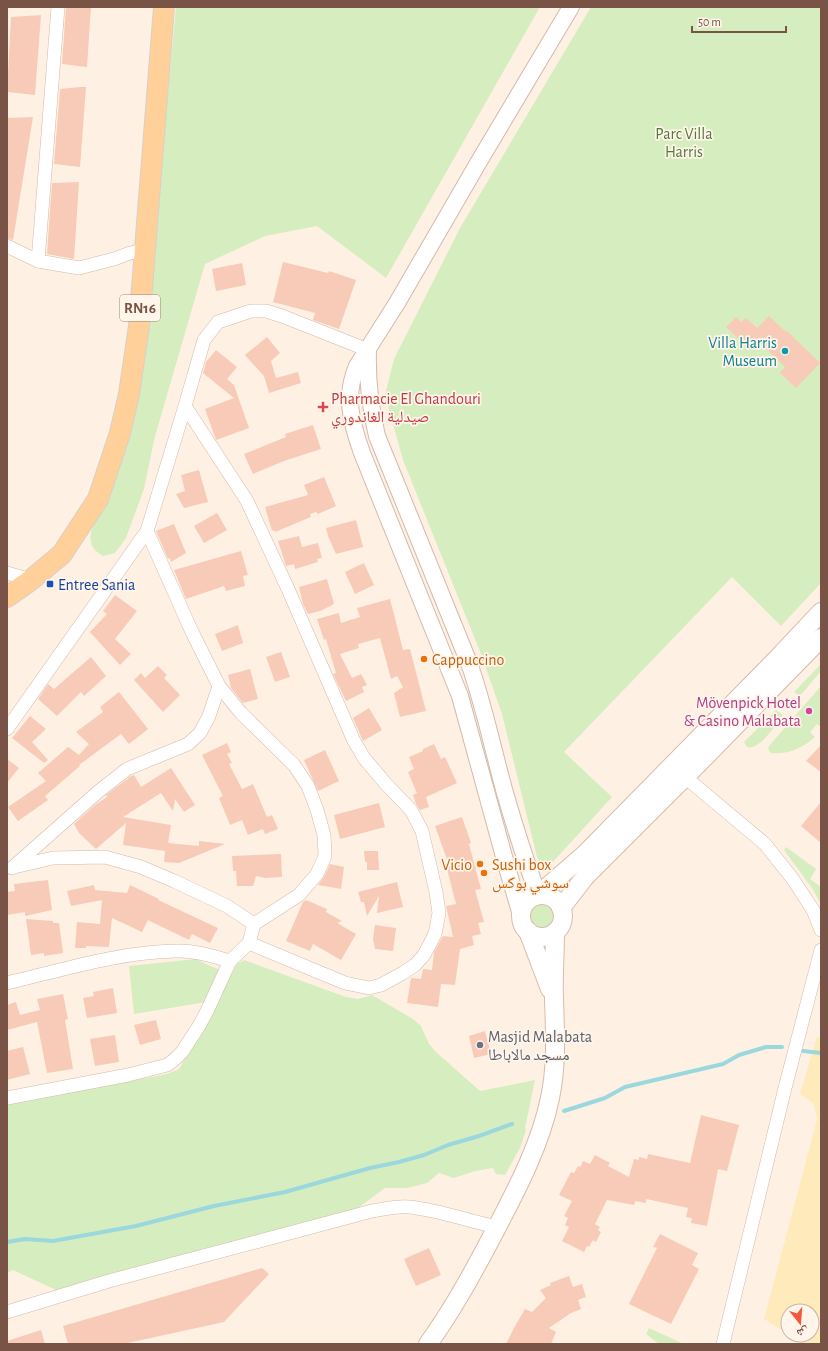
<svg xmlns="http://www.w3.org/2000/svg" width="828" height="1351" viewBox="0 0 828 1351" font-family="'Alegreya Sans','Noto Naskh Arabic',sans-serif">
<rect width="100%" height="100%" fill="#fef1e3"/>
<g fill="#d6edbf">
<path d="M 176,7 L 540,7 L 386,278 L 317,226 L 265,236 L 205,264 L 154,440 L 144,489 L 126,538 L 115,553 L 103,556 C 100,554 97,552 95,550 C 84,538 96,519 102,507 L 146,327 Z"/>
<path d="M 591,7 L 821,7 L 821,583 L 781,626 L 732,577 L 564,752 L 612,797 L 552,863 L 546,866 L 542,867 L 537,857 L 502,714 L 481,654 L 403,460 L 385,395 L 394,359 L 460,228 Z"/>
<path d="M 821,664 L 821,671 L 800,696 L 794,692 Z"/>
<path d="M 821,686 L 821,727 L 817,724 L 810,732 L 815,737 C 802,748 788,755 771,753 L 768,749 L 769,746 Z"/>
<path d="M 776,710 L 783,715 C 775,725 760,751 747,747 L 744,742 Z"/>
<path d="M 786,847 L 816,869 L 810,879 L 821,887 L 821,904 L 812,888 L 784,850 Z"/>
<circle cx="542" cy="915" r="14"/>
<path d="M 196,959 L 210,966 L 232,974 L 237,964 L 244,960 L 346,997 L 358,999 L 372,995 L 413,1019 L 421,1026 L 429,1044 L 436,1052 L 480,1091 L 535,1080 L 525,1128 L 526,1130 L 520,1148 L 505,1175 L 496,1174 L 493,1168 L 475,1171 L 454,1178 L 439,1173 L 427,1183 L 407,1188 L 385,1188 L 358,1208 L 58,1291 L 13,1270 L 7,1273 L 7,1105 L 167,1074 L 179,1069 L 215,1007 L 206,1002 L 134,1014 L 129,966 Z"/>
<path d="M 649,1328 L 684,1344 L 659,1344 L 646,1334 Z"/>
</g>
<path fill="#ffeabc" d="M 817,1037 L 821,1038 L 821,1344 L 803,1344 L 789,1335 L 812,1335 L 812,1311 L 788,1311 L 788,1334 L 764,1319 L 817,1120 L 814,1104 L 800,1094 Z"/>
<g fill="none" stroke-linecap="round" stroke-linejoin="round">
<g stroke="#9ad8dd" stroke-width="4">
<path d="M 803,1051 L 821,1053"/>
<path d="M 564,1111 L 605,1098 L 625,1087 L 723,1064 L 739,1055 L 766,1047 L 782,1047"/>
<path d="M 7,1242 L 25,1239 L 53,1241 L 136,1226 L 214,1206 L 285,1192 L 370,1168 L 399,1162 L 424,1155 L 448,1145 L 479,1136 L 512,1124"/>
</g>
</g>
<g fill="#f7cbb7">
<path d="M 66,7 L 91,7 L 87,67 L 62,64 Z"/>
<path d="M 41,15 L 35,95 L 7,92 L 11,17 Z"/>
<path d="M 80,87 L 86,87 L 80,167 L 54,164 L 60,89 Z"/>
<path d="M 33,117 L 13,240 L 7,238 L 7,118 Z"/>
<path d="M 79,182 L 74,259 L 47,254 L 52,183 Z"/>
<path d="M 283,262 L 328,273 L 329,271 L 356,280 L 339,329 L 313,320 L 315,313 L 273,302 Z"/>
<path d="M 242,263 L 246,285 L 216,291 L 212,269 Z"/>
<path d="M 769,316 L 786,332 L 787,331 L 820,363 L 796,388 L 780,373 L 785,367 L 757,340 L 748,348 L 726,327 L 736,317 L 741,322 L 746,318 L 757,328 Z"/>
<path d="M 267,337 L 280,353 L 271,361 L 276,378 L 298,372 L 301,383 L 269,393 L 264,376 L 245,355 Z"/>
<path d="M 216,350 L 237,367 L 227,379 L 234,385 L 249,428 L 216,440 L 205,409 L 234,398 L 203,373 L 206,362 Z"/>
<path d="M 313,425 L 321,449 L 284,461 L 253,474 L 244,454 L 286,437 L 285,434 Z"/>
<path d="M 199,470 L 208,502 L 184,508 L 176,494 L 185,491 L 181,475 Z"/>
<path d="M 324,477 L 336,506 L 318,514 L 316,512 L 310,514 L 311,517 L 275,532 L 274,530 L 272,531 L 265,507 L 308,495 L 304,485 Z"/>
<path d="M 217,513 L 227,530 L 204,543 L 194,526 Z"/>
<path d="M 356,520 L 363,547 L 336,554 L 328,536 L 326,528 Z"/>
<path d="M 174,524 L 186,553 L 171,562 L 170,558 L 168,559 L 156,531 Z"/>
<path d="M 299,536 L 302,547 L 318,543 L 322,558 L 317,559 L 318,562 L 295,569 L 294,564 L 286,566 L 278,541 Z"/>
<path d="M 241,551 L 248,575 L 243,576 L 245,586 L 226,591 L 224,586 L 186,599 L 174,570 Z"/>
<path d="M 364,563 L 374,585 L 355,594 L 345,572 Z"/>
<path d="M 327,579 L 334,604 L 320,611 L 308,614 L 303,604 L 299,587 Z"/>
<path d="M 115,595 L 137,611 L 115,639 L 131,654 L 120,665 L 90,632 L 107,614 L 103,611 Z"/>
<path d="M 390,599 L 403,650 L 410,649 L 426,711 L 400,717 L 394,693 L 403,687 L 397,676 L 391,679 L 380,638 L 358,644 L 359,648 L 340,654 L 352,678 L 361,674 L 367,685 L 362,687 L 364,692 L 346,701 L 333,674 L 336,673 L 326,639 L 324,640 L 317,619 L 339,613 L 341,623 L 360,617 L 357,608 Z"/>
<path d="M 238,625 L 243,643 L 222,651 L 215,634 Z"/>
<path d="M 281,652 L 290,677 L 275,682 L 266,657 Z"/>
<path d="M 91,657 L 106,676 L 84,696 L 81,692 L 57,716 L 38,699 L 48,684 L 54,689 Z"/>
<path d="M 158,666 L 167,675 L 164,678 L 180,695 L 163,712 L 134,680 L 141,673 L 145,678 Z"/>
<path d="M 250,669 L 258,699 L 243,703 L 231,688 L 228,675 Z"/>
<path d="M 119,692 L 148,729 L 129,744 L 121,734 L 79,765 L 80,766 L 45,796 L 48,800 L 18,821 L 8,807 L 46,781 L 38,773 L 68,747 L 79,755 L 89,744 L 76,732 L 103,712 L 100,707 Z"/>
<path d="M 369,708 L 382,730 L 363,741 L 353,718 Z"/>
<path d="M 30,716 L 46,729 L 32,742 L 48,760 L 44,763 L 12,738 Z"/>
<path d="M 227,743 L 231,752 L 227,754 L 232,763 L 229,764 L 242,789 L 253,784 L 267,817 L 272,815 L 278,829 L 265,834 L 263,829 L 248,835 L 242,820 L 230,825 L 219,798 L 223,796 L 202,755 Z"/>
<path d="M 434,744 L 441,759 L 445,757 L 457,783 L 426,797 L 429,807 L 420,810 L 416,804 L 413,795 L 417,793 L 408,772 L 414,769 L 409,757 L 423,751 L 423,749 Z"/>
<path d="M 821,745 L 821,772 L 806,761 Z"/>
<path d="M 325,750 L 339,781 L 318,791 L 304,760 Z"/>
<path d="M 7,759 L 19,768 L 7,783 Z"/>
<path d="M 171,768 L 195,805 L 184,812 L 175,799 L 173,811 L 161,793 L 123,817 L 171,825 L 168,843 L 199,846 L 199,841 L 225,844 L 179,863 L 164,862 L 165,851 L 123,845 L 126,823 L 96,849 L 79,833 L 74,824 L 95,805 L 107,797 L 106,795 L 131,776 L 134,775 L 141,787 Z"/>
<path d="M 821,802 L 821,843 L 801,826 Z"/>
<path d="M 379,803 L 385,827 L 340,839 L 334,815 Z"/>
<path d="M 462,817 L 471,843 L 469,844 L 481,889 L 475,890 L 484,922 L 478,923 L 481,934 L 472,936 L 474,945 L 460,949 L 455,985 L 441,984 L 438,1007 L 407,1003 L 411,978 L 421,979 L 423,969 L 432,970 L 434,952 L 443,936 L 453,937 L 446,906 L 456,904 L 446,865 L 449,865 L 435,826 Z"/>
<path d="M 364,851 L 378,851 L 379,870 L 367,870 L 367,862 L 365,862 Z"/>
<path d="M 281,854 L 282,877 L 265,878 L 256,876 L 253,886 L 237,886 L 236,871 L 233,871 L 232,856 Z"/>
<path d="M 330,864 L 344,867 L 341,889 L 318,885 L 324,877 Z"/>
<path d="M 48,880 L 52,910 L 25,916 L 25,912 L 7,915 L 7,892 L 15,891 L 14,884 Z"/>
<path d="M 397,882 L 403,907 L 377,913 L 379,896 L 367,916 L 364,902 L 361,902 L 358,892 Z"/>
<path d="M 94,885 L 95,890 L 127,893 L 130,885 L 159,899 L 158,900 L 218,928 L 210,943 L 192,934 L 189,940 L 148,920 L 142,932 L 112,918 L 109,947 L 86,946 L 86,948 L 75,948 L 77,922 L 100,924 L 102,900 L 71,906 L 67,891 Z"/>
<path d="M 306,900 L 327,909 L 326,912 L 342,921 L 337,923 L 356,934 L 341,960 L 313,944 L 310,951 L 286,941 L 303,902 Z"/>
<path d="M 26,919 L 53,921 L 53,923 L 59,923 L 63,953 L 44,956 L 44,953 L 31,955 Z"/>
<path d="M 375,925 L 396,928 L 393,951 L 375,949 L 373,939 Z"/>
<path d="M 113,988 L 117,1013 L 87,1018 L 83,998 L 94,996 L 93,992 Z"/>
<path d="M 63,994 L 68,1019 L 65,1020 L 73,1069 L 47,1073 L 37,1022 L 7,1030 L 7,1005 L 16,1002 L 20,1015 L 40,1010 L 37,999 Z"/>
<path d="M 156,1020 L 161,1039 L 140,1045 L 134,1025 Z"/>
<path d="M 485,1031 L 491,1054 L 474,1058 L 469,1036 Z"/>
<path d="M 115,1035 L 119,1062 L 95,1066 L 90,1039 Z"/>
<path d="M 23,1047 L 30,1074 L 7,1080 L 7,1051 Z"/>
<path d="M 701,1115 L 739,1125 L 727,1171 L 718,1169 L 707,1226 L 691,1223 L 692,1218 L 686,1217 L 688,1208 L 646,1199 L 646,1203 L 635,1201 L 634,1205 L 607,1200 L 595,1224 L 600,1227 L 598,1230 L 601,1232 L 596,1242 L 593,1240 L 589,1247 L 587,1246 L 584,1252 L 562,1241 L 569,1227 L 565,1225 L 568,1218 L 564,1216 L 572,1201 L 559,1195 L 571,1172 L 574,1173 L 578,1166 L 580,1167 L 583,1161 L 590,1164 L 595,1155 L 610,1163 L 608,1166 L 629,1177 L 634,1159 L 639,1160 L 639,1157 L 647,1159 L 648,1154 L 690,1163 Z"/>
<path d="M 660,1234 L 698,1253 L 692,1265 L 699,1269 L 671,1324 L 629,1304 L 657,1248 L 653,1247 Z"/>
<path d="M 429,1248 L 441,1275 L 416,1286 L 404,1259 Z"/>
<path d="M 262,1268 L 269,1274 L 224,1322 L 123,1344 L 68,1344 L 63,1326 Z"/>
<path d="M 569,1276 L 573,1287 L 582,1284 L 586,1297 L 578,1300 L 581,1309 L 571,1313 L 549,1328 L 556,1332 L 551,1344 L 506,1344 L 515,1326 L 525,1309 L 532,1312 L 546,1298 L 540,1290 L 551,1285 L 550,1283 Z"/>
<path d="M 41,1330 L 45,1344 L 7,1344 L 7,1341 Z"/>
</g>
<g fill="none" stroke-linecap="round" stroke-linejoin="round">
<defs>
<g id="minor">
<path d="M 7,246 L 38,261 L 79,268 L 114,259 L 130,253 L 144,250"/>
<path d="M 38,261 L 58,7"/>
<path d="M 185,406 L 247,501 L 288,589 L 354,741 L 364,758 L 386,784 L 411,810 L 422,831 L 436,892 L 439,913 L 435,934 L 424,955 L 415,965 L 403,973 L 381,985 L 369,988 L 345,983 L 249,943"/>
<path d="M 7,573 L 31,580"/>
<path d="M 7,729 L 147,531 L 185,406 L 204,340 L 218,322 L 251,311 L 266,311 L 282,316 L 368,350"/>
<path d="M 685,777 L 765,844 L 792,878 L 813,910 L 821,930"/>
<path d="M 14,867 L 53,858 L 105,857 L 141,867 L 174,881 L 227,906 L 254,924"/>
<path d="M 12,868 L 99,791 L 127,769 L 188,744 L 200,733 L 209,716 L 219,686 L 192,632 L 147,531"/>
<path d="M 7,983 C 62,970 119,952 175,951 C 194,950 212,956 230,961 L 249,943 L 254,924 L 299,895 L 317,874 L 325,856 L 324,835 L 317,810 L 308,786 L 294,765 L 241,713 L 219,686"/>
<path d="M 7,1098 L 128,1075 L 167,1065 L 174,1060 L 182,1052 L 199,1026 L 207,1011 L 230,961"/>
<path d="M 7,1312 L 109,1281 L 372,1211 C 384,1209 397,1206 409,1207 C 439,1210 468,1221 497,1227"/>
<path d="M 723,1344 L 785,1088 L 821,950"/>
</g>
<g id="tertiary">
<path d="M 368,350 C 367,380 370,407 377,436 L 469,663 C 484,705 493,750 505,793 C 515,828 526,862 538,895"/>
<path d="M 521,915 L 506,864 L 460,696 L 362,453 C 351,422 344,396 357,366 L 397,303 L 481,158 L 571,7"/>
</g>
<g id="secondary">
<path d="M 538,895 L 585,854 L 772,664 L 821,612"/>
<circle cx="542" cy="916" r="21"/>
<path d="M 561,908 L 585,877 L 699,763 L 821,638"/>
<path d="M 528,931 L 550,989"/>
<path d="M 428,1344 C 454,1308 475,1269 496,1229 C 517,1189 541,1143 550,1098 C 557,1066 555,1032 554,999 C 553,977 555,954 555,932"/>
</g>
<path id="primary" d="M 7,597 L 31,580 L 62,554 L 98,499 L 120,433 L 129,394 L 139,326 L 164,7"/>
</defs>
<use href="#minor" stroke="#d3b9aa" stroke-width="14"/>
<use href="#tertiary" stroke="#d3b9aa" stroke-width="18"/>
<use href="#secondary" stroke="#dabaa9" stroke-width="20"/>
<use href="#primary" stroke="#d9cfcb" stroke-width="22"/>
<use href="#minor" stroke="#fff" stroke-width="13"/>
<use href="#tertiary" stroke="#fff" stroke-width="16"/>
<use href="#secondary" stroke="#fff" stroke-width="18"/>
<use href="#primary" stroke="#ffd099" stroke-width="20"/>
</g>
<circle fill="#0f9aa8" stroke="#fff5eb" stroke-width="1.5" cx="785" cy="351" r="4"/>
<path fill="#e0444e" stroke="#fff5eb" stroke-width="1.5" d="M321 401h4v4h4v4h-4v4h-4v-4h-4v-4h4z"/>
<rect fill="#1a4fb4" stroke="#fff5eb" stroke-width="1.5" x="46" y="580" width="8" height="8" rx="2"/>
<g fill="#e8710a" stroke="#fff5eb" stroke-width="1.5">
<circle cx="424" cy="659" r="4"/>
<circle cx="480" cy="864" r="4"/>
<circle cx="484" cy="873" r="4"/>
</g>
<circle fill="#d1479c" stroke="#fff5eb" stroke-width="1.5" cx="809" cy="711" r="4"/>
<circle fill="#6b7280" stroke="#fff5eb" stroke-width="1.5" cx="480" cy="1045" r="4"/>
<g text-anchor="middle" stroke-width="3.5" stroke-linejoin="round" paint-order="stroke">
<rect fill="#fff5eb" stroke="#a18478" stroke-width="1" x="120" y="295" width="40" height="26" rx="3"/>
<g font-size="15" font-weight="bold" fill="#795446">
<text x="140" y="313">RN16</text>
</g>
<g font-size="16" fill="#527a3a" stroke="#fff5eb">
<text x="684" y="139">Parc Villa<tspan x="684" dy="18">Harris</tspan></text>
</g>
<g font-size="16" fill="#0d838f" stroke="#fff5eb" text-anchor="end">
<text x="777" y="348">Villa Harris<tspan x="777" dy="18">Museum</tspan></text>
</g>
<g font-size="16" fill="#be3a42" stroke="#fff5eb" text-anchor="start">
<text x="331" y="404">Pharmacie El Ghandouri<tspan x="331" dy="18">صيدلية الغاندوري</tspan></text>
</g>
<g font-size="16" fill="#164399" stroke="#fff5eb" text-anchor="start">
<text x="58" y="590">Entree Sania</text>
</g>
<g font-size="16" fill="#c56008" stroke="#fff5eb" text-anchor="start">
<text x="432" y="665">Cappuccino</text>
<text x="472" y="870" text-anchor="end">Vicio</text>
<text x="492" y="870">Sushi box<tspan x="492" dy="18">سوشي بوكس</tspan></text>
</g>
<g font-size="16" fill="#b23c85" stroke="#fff5eb" text-anchor="end">
<text x="801" y="708">Mövenpick Hotel<tspan x="801" dy="18">&amp; Casino Malabata</tspan></text>
</g>
<g font-size="16" fill="#5b616d" stroke="#fff5eb" text-anchor="start">
<text x="488" y="1042">Masjid Malabata<tspan x="488" dy="18">مسجد مالاباطا</tspan></text>
</g>
</g>
<rect width="828" height="1351" fill="none" stroke="#795446" stroke-width="16"/>
<g transform="translate(800 1323) rotate(163)"><circle r="19" fill="#fff5eb" stroke="#c9b5a9"/>
<path d="M0-3L7 15L0 10L-7 15Z" fill="#f4553b"/>
<text y="-6" font-size="11" font-weight="bold" text-anchor="middle" fill="#795446">ش</text>
</g>
<path d="M692 26v6h94v-6" fill="none" stroke="#795446" stroke-width="2"/>
<text x="698" y="26" font-size="12" fill="#795446" stroke="#fff5eb" stroke-width="3" paint-order="stroke">50 m</text>
</svg>
